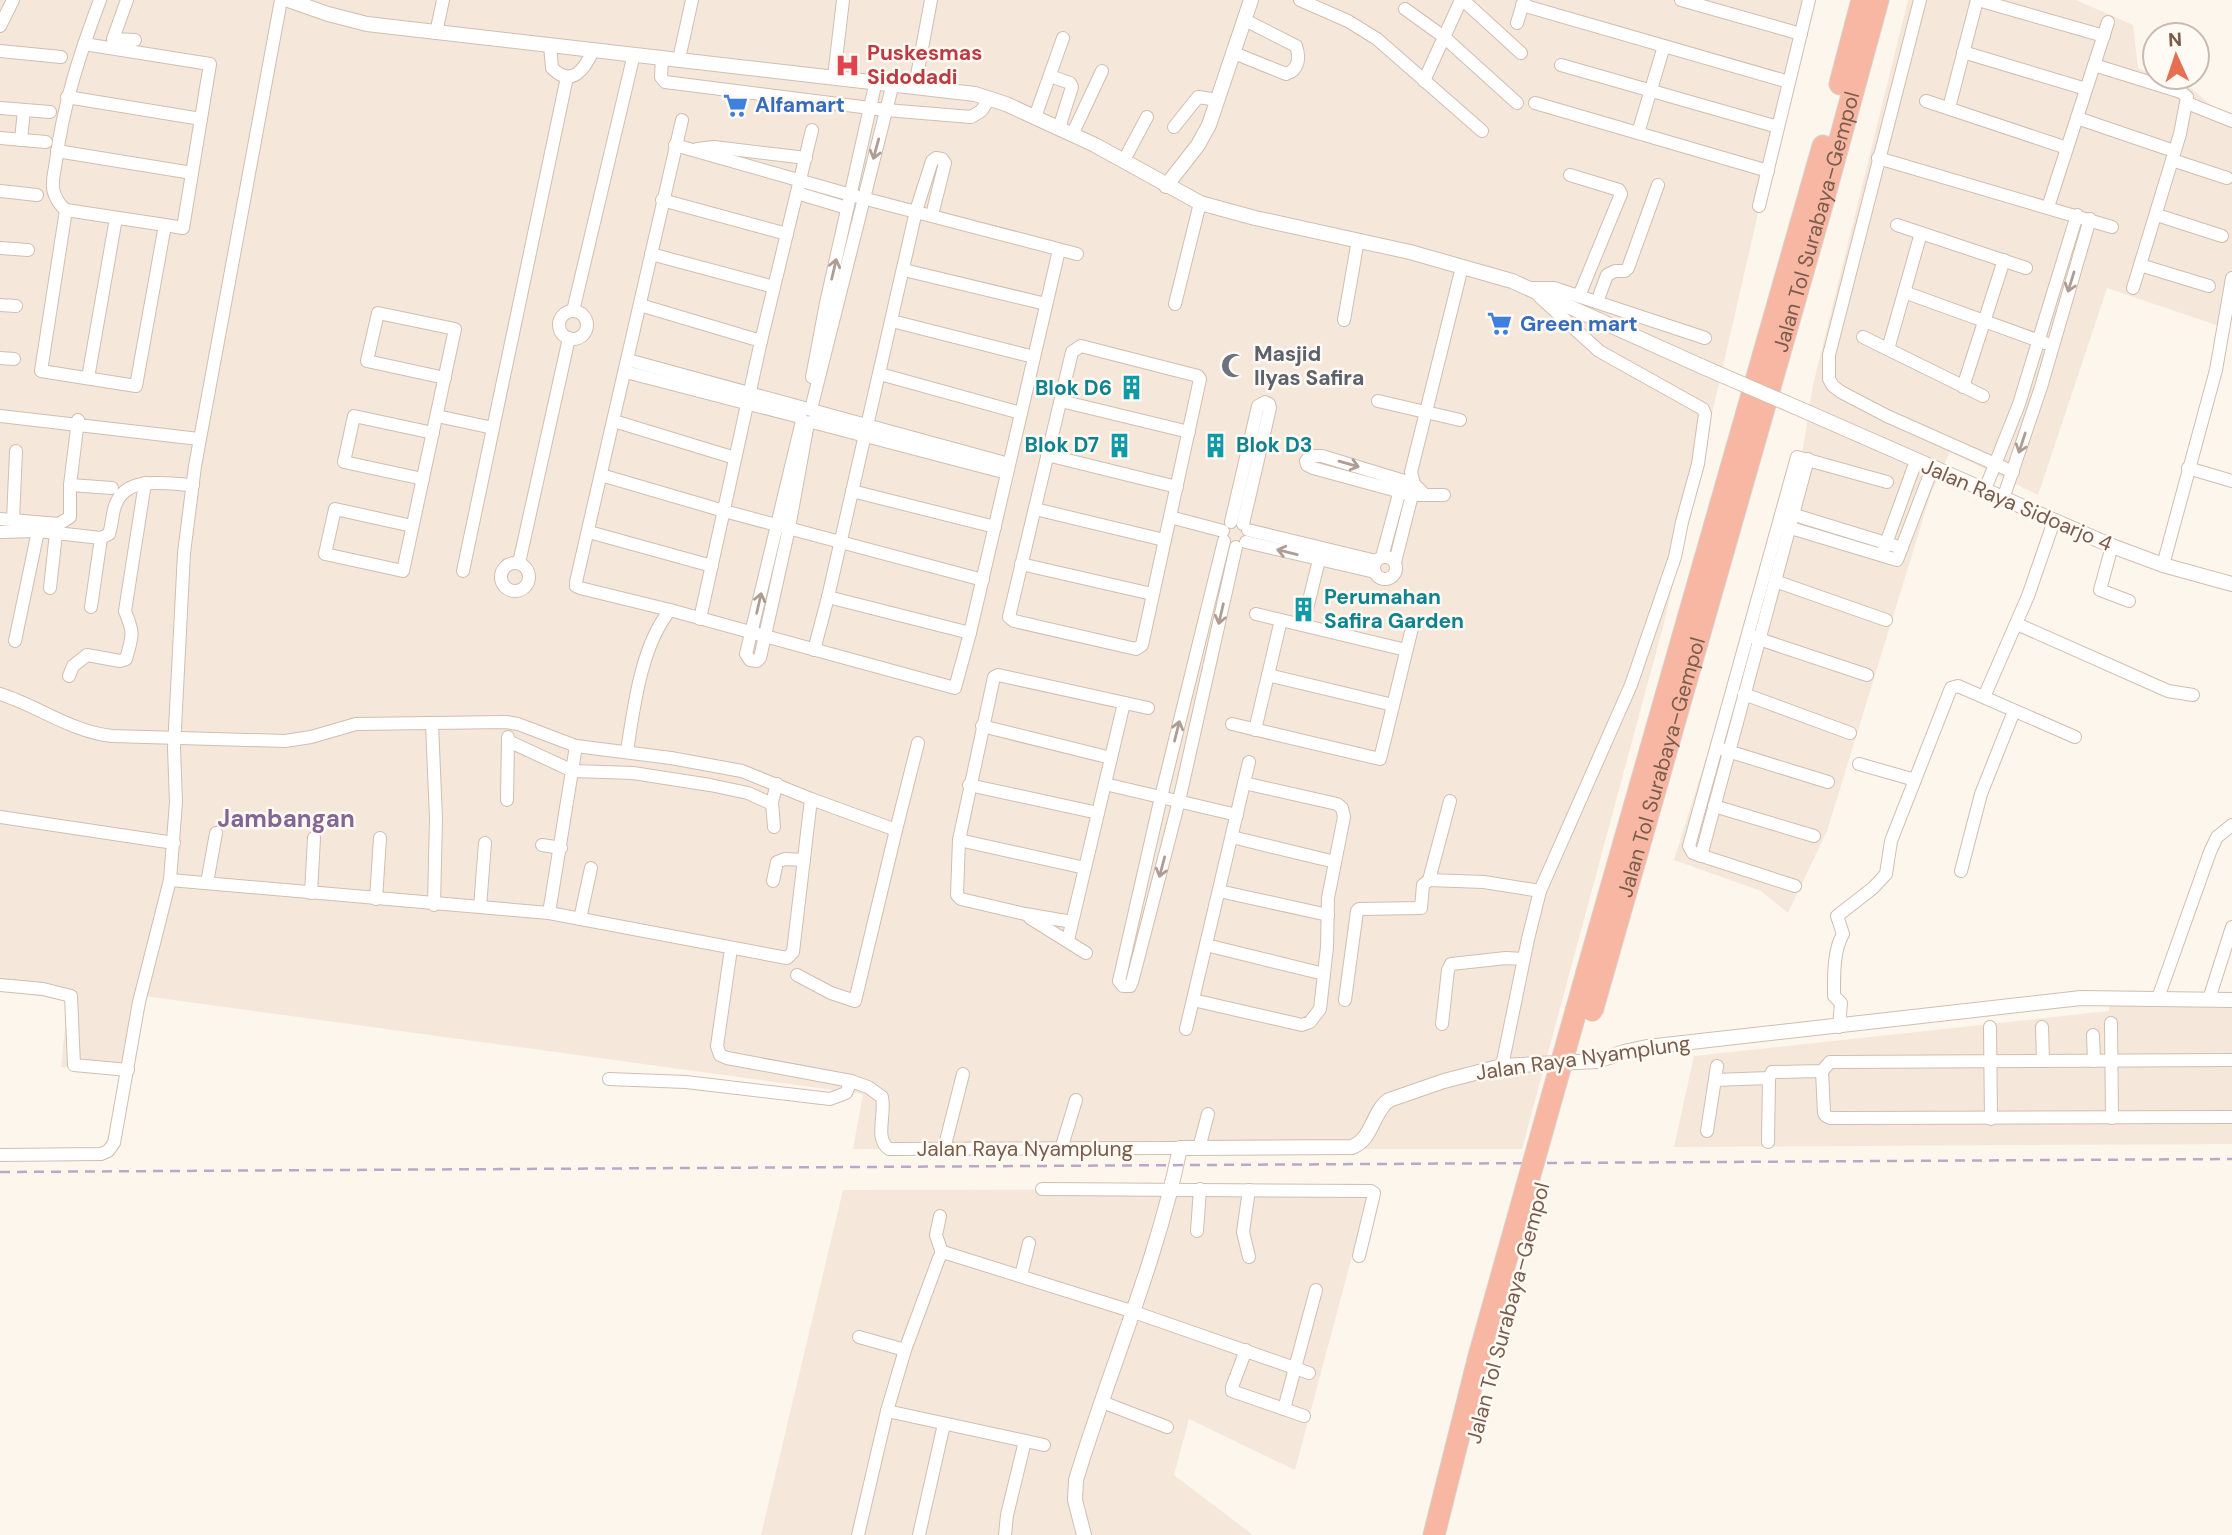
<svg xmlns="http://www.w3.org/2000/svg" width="2232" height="1535" viewBox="0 0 2232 1535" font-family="'DM Sans',sans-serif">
<rect width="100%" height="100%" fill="#fdf6ec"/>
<g fill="#f5e8da">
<path d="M 0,0 L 1810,0 L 1763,192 L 1664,623 L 1522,1149 L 853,1149 L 863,1094 L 144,996 L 128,1072 L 61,1067 L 68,1000 L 0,991 Z"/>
<path d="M 1908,0 L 2076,0 L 2133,25 L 2138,68 L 2161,80 L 2186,84 L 2212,106 L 2232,113 L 2232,273 L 2225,328 L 2107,288 L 2038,495 L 1950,452 L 1931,493 L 1827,831 L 1788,913 L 1761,891 L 1674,860 L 1803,448 L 1813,385 Z"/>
<path d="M 2109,1002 L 2232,1006 L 2232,1144 L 1674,1147 L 1694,1056 L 2109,1011 Z"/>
<path d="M 1370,1189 L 1295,1470 L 1189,1419 L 1174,1475 L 1253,1535 L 761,1535 L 843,1190 Z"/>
</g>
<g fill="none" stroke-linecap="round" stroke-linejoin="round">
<defs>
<g id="minor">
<path d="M 127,0 L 113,39 L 135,40"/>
<path d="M 1300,0 L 1348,21 L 1377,39 L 1482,131"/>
<path d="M 1463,0 L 1521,53"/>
<path d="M 1681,0 L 1801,34"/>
<path d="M 1920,0 L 1829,355 L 1829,379 L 1833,386 L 1841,392 L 1887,416 L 2013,472"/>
<path d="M 1978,0 L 2104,36"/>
<path d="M 1522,5 L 1789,82"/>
<path d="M 1405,9 L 1444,37 L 1517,103"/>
<path d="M 1517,23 L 1524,0"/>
<path d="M 0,26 L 13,0"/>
<path d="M 436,33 L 443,0"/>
<path d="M 84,44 L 210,64 L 183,228 L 165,225 L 136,386 L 41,371 L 66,210 C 60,206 54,196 53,188 C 52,180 55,169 56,161 C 63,105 80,53 100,0"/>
<path d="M 550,46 L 552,68 C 572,88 585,69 593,50"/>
<path d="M 0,51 L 61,57"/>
<path d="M 1963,52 L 2086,89"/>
<path d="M 1234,53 L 1286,74 C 1299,70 1300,57 1296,46 L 1245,20"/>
<path d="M 662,57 L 661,77 L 665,82 L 886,110 L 971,117 L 981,111 L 990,98"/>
<path d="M 679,59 L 692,0"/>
<path d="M 1561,65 L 1778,127"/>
<path d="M 2094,65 L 2181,92 L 2187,97 L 2180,134 L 2133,288"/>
<path d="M 1050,76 L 1070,83 L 1072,87 L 1059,128"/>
<path d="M 834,77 L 843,0"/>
<path d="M 1424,81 L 1461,0"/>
<path d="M 915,86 L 931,0"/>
<path d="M 67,97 L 201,119"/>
<path d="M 1926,101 L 2067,148"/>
<path d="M 1535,103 L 1768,171"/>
<path d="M 2187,103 L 2232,121"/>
<path d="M 0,108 L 50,112"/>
<path d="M 1949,108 L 1977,0"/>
<path d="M 1035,117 L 1063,38"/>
<path d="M 2077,118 L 2174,151"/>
<path d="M 682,120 L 576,582 L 576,586 L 580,588 L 670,610 L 955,688 L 970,633 L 1059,250"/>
<path d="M 1174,127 L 1198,97 L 1218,100"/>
<path d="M 1638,133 L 1664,46"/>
<path d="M 1072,135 L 1102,71"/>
<path d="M 0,138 L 46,142"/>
<path d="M 21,140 L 24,110"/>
<path d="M 675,145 L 851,195 L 1077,254"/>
<path d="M 697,149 L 714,147 L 806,158"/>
<path d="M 57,151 L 192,173"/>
<path d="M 1878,158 L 2112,227"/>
<path d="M 1124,160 L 1147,117"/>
<path d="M 2172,160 L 2227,178"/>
<path d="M 1570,175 L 1619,190 L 1621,194 L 1579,296"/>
<path d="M 0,191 L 37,195"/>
<path d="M 797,193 L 847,208"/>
<path d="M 662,200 L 787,234"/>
<path d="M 1759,206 L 1809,0"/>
<path d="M 2048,207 L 2108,22"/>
<path d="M 66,210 L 165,225"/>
<path d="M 2157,215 L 2222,236"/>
<path d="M 1897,225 L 2026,268"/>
<path d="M 0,248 L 28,250"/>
<path d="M 651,254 L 774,287"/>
<path d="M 2140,265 L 2209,286"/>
<path d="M 904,270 L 1046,304"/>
<path d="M 1531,288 L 1554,288 L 1705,338"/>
<path d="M 1904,292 L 2045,343"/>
<path d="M 1597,302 L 1607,275 L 1615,271 L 1625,271 L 1628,268 L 1658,185"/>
<path d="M 1175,304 L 1200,203"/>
<path d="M 0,305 L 16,306"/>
<path d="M 640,305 L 761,341"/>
<path d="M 573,311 L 634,54"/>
<circle cx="573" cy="325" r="14"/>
<path d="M 1344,320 L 1358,240"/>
<path d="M 892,321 L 1034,357"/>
<path d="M 1863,337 L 1983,396"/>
<path d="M 1081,346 L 1198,376 L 1200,379 L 1142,645 L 1136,649 L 1014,621 L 1009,617 L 1072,352 Z"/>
<path d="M 1888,349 L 1921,233"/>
<path d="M 0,358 L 14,359"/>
<path d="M 628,360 L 1009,464"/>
<path d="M 626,372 L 800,417 L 805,423 L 812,422 L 1007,473"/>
<path d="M 880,374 L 1021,413"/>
<path d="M 812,377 L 826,303 L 876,81"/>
<path d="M 88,378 L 116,218"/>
<path d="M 1963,387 L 2004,260"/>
<path d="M 1061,401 L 1189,432"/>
<path d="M 1378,401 L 1460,420"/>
<path d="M 811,409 L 893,83"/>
<path d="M 0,416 L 199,439"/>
<path d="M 437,416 L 493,428"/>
<path d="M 614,421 L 735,458"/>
<path d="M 802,421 L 746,654 L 750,660 L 757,661 L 760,658 L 789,528 L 808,423"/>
<path d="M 1047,455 L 1177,487"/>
<path d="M 2188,468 L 2232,481"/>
<path d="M 601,475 L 724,511 L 983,580"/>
<path d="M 423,479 L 344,462 L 354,416 L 433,433"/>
<path d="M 70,485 L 112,488"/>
<path d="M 852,491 L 995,527"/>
<path d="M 1984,492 L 2019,404 L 2077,215"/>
<path d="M 1423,493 L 1414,484 L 1322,456 L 1310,456 L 1306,461 L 1307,465 L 1313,468 L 1412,495 L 1444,495"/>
<path d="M 2003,499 L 2041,387 L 2090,219"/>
<path d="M 1035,509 L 1164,540"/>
<path d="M 1785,512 L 1902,548"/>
<path d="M 1170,517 L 1223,531"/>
<path d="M 0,519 L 59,524 L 70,517 L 70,485 L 78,420"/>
<path d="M 13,520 L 16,451"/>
<path d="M 1231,522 L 1258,406 L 1265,402 L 1269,404 L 1270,408 L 1243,524"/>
<path d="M 1781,525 L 1897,560 L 1932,469"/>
<path d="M 412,526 L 335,509 L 325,554 L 403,571 L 455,329 L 378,313 L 367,361 L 445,378"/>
<path d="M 1248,530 L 1376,561"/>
<path d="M 0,532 L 38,531 L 101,538 L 109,534 C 112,525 112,515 115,506 C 126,474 166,484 193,485"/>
<path d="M 589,532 L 712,566"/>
<path d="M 1224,541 L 1161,797 L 1119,981 L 1123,986 L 1130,986 L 1132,982 L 1179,801 L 1236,547"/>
<path d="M 1246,542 L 1375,572"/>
<path d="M 2112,546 L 2100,590 L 2129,601"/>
<path d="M 1884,549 L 1916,461"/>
<path d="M 1382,557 L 1402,483"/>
<circle cx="1385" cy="568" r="11"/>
<path d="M 1395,562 L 1412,495 L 1414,484 L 1411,472 L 1462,267"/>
<path d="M 519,563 L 569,338"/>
<circle cx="515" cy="577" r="14"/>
<path d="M 1021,564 L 1152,594"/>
<path d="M 2163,565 L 2216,370 L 2232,278"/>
<path d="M 463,571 L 567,77"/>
<path d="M 1775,581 L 1886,620"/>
<path d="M 50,588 L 56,533"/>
<path d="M 828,597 L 970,633"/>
<path d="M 91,607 L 101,538"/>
<path d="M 1256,614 L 1406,650"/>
<path d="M 700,619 L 761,341 L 812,130"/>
<path d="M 2017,624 L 2168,691 L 2193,695"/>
<path d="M 1303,625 L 1319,560"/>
<path d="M 1753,637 L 1867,675"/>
<path d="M 15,641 L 38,531"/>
<path d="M 814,650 L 828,597 L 916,211 L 932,161 L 936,158 L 942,159 L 945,163 L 932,215"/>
<path d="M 1268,675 L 1393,705"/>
<path d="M 69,676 L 73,666 L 87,655 L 120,661 L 126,659 C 133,635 134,633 125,611 L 145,483"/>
<path d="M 0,694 C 38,706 72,732 112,736 L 285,741 L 311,737 L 356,724 L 506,722 L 518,724 L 576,746 L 671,758 L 742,771 L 811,799 L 793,952 L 787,958 L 549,913 L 170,880"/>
<path d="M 1744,694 L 1850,733"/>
<path d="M 1984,697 L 2028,596 L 2054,521"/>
<path d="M 432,724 L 436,818 L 434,905"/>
<path d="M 1232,724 L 1380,759 L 1412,628"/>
<path d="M 982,726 L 1111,758"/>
<path d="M 1255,730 L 1281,620"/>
<path d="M 508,741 L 573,771 L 633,773 L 710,785 L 748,793 L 772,804"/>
<path d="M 1721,749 L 1828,782"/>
<path d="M 627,751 C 634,706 641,646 670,610"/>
<path d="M 1859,764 L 1915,780"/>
<path d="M 1105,784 L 1237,815"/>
<path d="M 969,785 L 1098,813"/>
<path d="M 507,800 L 508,737"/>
<path d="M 1714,806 L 1814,836"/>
<path d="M 0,817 L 174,843"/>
<path d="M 774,827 L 772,802 L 777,784"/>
<path d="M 896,830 L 918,743"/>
<path d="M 1232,837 L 1335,862"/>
<path d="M 959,840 L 1085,868"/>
<path d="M 542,845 L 561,848"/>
<path d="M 1701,856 L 1808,459"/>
<path d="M 1961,871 L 1981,794 L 2014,711"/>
<path d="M 1429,880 L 1484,882 L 1540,891"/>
<path d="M 773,881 L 777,862 L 785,859 L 804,860"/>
<path d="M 207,883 L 216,833"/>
<path d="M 1795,886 L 1693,853 L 1689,846 L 1797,457 L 1887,482"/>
<path d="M 1219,891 L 1328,915"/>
<path d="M 311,893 L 314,838"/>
<path d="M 376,899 L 380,838"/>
<path d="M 480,907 L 485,843"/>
<path d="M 549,913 L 576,746"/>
<path d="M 1030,918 L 1086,953"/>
<path d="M 580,919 L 591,868"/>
<path d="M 1072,922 L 1025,914 L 961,899 L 957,895 L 959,840 L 994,677 L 998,675 L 1148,708"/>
<path d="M 1068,940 L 1124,703"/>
<path d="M 1206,945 L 1324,974"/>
<path d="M 731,949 L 719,1032 L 717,1046 L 720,1055 L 727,1058 L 851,1081 L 868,1087 L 882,1097 C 886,1114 874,1139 889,1149 L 1180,1148"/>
<path d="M 797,975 L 831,993 L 855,1001 L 896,830 L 811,799"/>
<path d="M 0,985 L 43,989 L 71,996 L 74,1065 L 128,1070"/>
<path d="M 2158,998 L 2210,852 L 2217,837 L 2232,825"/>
<path d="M 2209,999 L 2232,927"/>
<path d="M 1193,1000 L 1302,1025 L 1310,1022 L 1320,1009 L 1327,947 L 1328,898 L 1344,817 L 1342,808 L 1337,804 L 1244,783"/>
<path d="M 1345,1000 L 1357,911 L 1359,909 L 1421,908 L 1423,885 L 1429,880 L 1450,801"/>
<path d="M 2111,1023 L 2112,1118"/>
<path d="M 1442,1024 L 1448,970 L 1451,964 L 1506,958 L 1524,959"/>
<path d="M 1839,1027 L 1841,1003 L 1834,996 C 1834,977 1833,951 1843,934 L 1837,916 L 1873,888 L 1886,874 L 1891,841 L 1951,688 L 1958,686 L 2075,737"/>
<path d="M 1990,1027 L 1991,1119"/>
<path d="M 2042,1027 L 2043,1061"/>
<path d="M 1186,1029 L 1249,762"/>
<path d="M 2093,1035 L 2094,1061"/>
<path d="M 1502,1066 L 1528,939 L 1540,891 L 1631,685 L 1675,557 L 1682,522 L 1698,464 L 1705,414 L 1703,409 L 1599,351 L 1539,296"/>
<path d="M 1822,1071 L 1824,1113 L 1826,1116 L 1830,1118 L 2232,1117"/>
<path d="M 609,1079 L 686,1082 L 830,1099 L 846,1093 L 851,1081"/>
<path d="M 1715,1080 L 1769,1078 L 1772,1072 L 1822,1071 L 1830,1062 L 2232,1060"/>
<path d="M 1707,1131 L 1717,1066"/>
<path d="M 1768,1142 L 1769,1078"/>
<path d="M 1199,1148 L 1208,1114"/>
<path d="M 944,1149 L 963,1074"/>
<path d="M 1061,1149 L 1076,1100"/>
<path d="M 0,1155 L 101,1154 L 108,1151 L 114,1143 L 139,1002 L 170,880 L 176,802 L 174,748 L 184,553 L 195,466 L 281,0"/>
<path d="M 1042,1189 L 1371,1191 L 1374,1193 L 1373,1198 L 1359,1256"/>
<path d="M 940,1216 L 936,1235 L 942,1253"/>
<path d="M 1197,1231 L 1200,1189"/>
<path d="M 1249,1257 L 1243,1232 L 1249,1190"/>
<path d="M 1021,1276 L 1029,1243"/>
<path d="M 859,1337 L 905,1350"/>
<path d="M 1246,1350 L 1232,1387 L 1232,1391 L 1304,1416"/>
<path d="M 1102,1402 L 1167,1427"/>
<path d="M 1284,1409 L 1316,1290"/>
<path d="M 887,1411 L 1044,1445"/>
<path d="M 858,1535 L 887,1411 L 905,1350 L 939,1258 L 943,1252 L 1131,1311 L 1309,1373"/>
<path d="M 919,1535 L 944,1424"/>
<path d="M 1005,1535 L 1007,1515 L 1025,1441"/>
</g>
<g id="tertiary">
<path d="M 288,0 L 328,14 L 367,24 L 975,94 L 1006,104 L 1095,145 L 1200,203 L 1255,218 L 1410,252 L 1512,281 L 1703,367"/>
<path d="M 1166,186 L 1198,145 L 1209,125 L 1251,0"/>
<path d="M 1807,412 L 2112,546 L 2163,565 L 2232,584"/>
<path d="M 1084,1535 L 1075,1500 L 1076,1480 C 1109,1370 1157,1262 1180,1148 L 1352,1147 C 1373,1139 1372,1112 1389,1100 L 1444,1081 L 1502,1066 L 1597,1061 L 1624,1052 L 1647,1047 L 2081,998 L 2232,1000"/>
</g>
<g id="motorway">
<path d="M 1840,84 L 1862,0"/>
<path d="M 1587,972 L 1823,146"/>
<path id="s1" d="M 1602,976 L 1822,205 L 1878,0"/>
<path d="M 1434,1535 L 1479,1356"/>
</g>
</defs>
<use href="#minor" stroke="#d1beb0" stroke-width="14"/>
<use href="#tertiary" stroke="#d1beb0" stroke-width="16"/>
<use href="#motorway" stroke="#dad1cd" stroke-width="23"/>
<use href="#minor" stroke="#fff" stroke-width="12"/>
<use href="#tertiary" stroke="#fff" stroke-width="14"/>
<use href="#motorway" stroke="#f7b7a3" stroke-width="21"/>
<path stroke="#b9a8c9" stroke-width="2.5" stroke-dasharray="10 7" stroke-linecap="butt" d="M 0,1172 L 2232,1159"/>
<defs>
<path id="tertiary-bridge" d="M 1703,367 L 1807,412"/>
<g id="motorway-bridge">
<path d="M 1592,1011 L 1602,976"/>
<path d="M 1479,1356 L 1587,972"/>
</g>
</defs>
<use href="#tertiary-bridge" stroke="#d1beb0" stroke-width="16" stroke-linecap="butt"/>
<use href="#motorway-bridge" stroke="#dad1cd" stroke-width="23" stroke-linecap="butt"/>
<use href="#tertiary-bridge" stroke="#fff" stroke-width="14"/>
<use href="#motorway-bridge" stroke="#f7b7a3" stroke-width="21"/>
</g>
<defs><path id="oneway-shaft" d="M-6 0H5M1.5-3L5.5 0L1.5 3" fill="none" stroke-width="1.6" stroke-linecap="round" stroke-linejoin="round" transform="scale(1.75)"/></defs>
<g stroke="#af9d94">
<use href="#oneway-shaft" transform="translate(876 149) rotate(105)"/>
<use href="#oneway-shaft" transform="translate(834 269) rotate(-77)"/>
<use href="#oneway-shaft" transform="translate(2071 282) rotate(107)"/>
<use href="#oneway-shaft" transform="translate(2022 443) rotate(108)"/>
<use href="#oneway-shaft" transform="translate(1349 464) rotate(16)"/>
<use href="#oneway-shaft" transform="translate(1287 552) rotate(-166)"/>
<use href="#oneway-shaft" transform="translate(759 603) rotate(-77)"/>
<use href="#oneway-shaft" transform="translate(1221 614) rotate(103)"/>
<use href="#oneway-shaft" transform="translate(1177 731) rotate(-76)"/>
<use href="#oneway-shaft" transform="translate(1162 867) rotate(105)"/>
</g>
<defs>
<symbol id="hospital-bare" viewBox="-9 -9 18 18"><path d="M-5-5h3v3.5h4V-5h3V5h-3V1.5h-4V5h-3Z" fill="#e0444e" stroke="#fffaf3" stroke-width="2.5" paint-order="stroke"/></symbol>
<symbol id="supermarket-bare" viewBox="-9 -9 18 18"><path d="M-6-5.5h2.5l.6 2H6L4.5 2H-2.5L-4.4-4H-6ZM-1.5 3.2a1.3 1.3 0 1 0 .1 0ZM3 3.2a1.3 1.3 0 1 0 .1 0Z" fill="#3f7fe0" stroke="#fffaf3" stroke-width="2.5" paint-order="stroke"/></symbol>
<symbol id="mosque-bare" viewBox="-9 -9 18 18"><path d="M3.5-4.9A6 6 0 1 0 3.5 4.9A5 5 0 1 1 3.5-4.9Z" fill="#6b7280" stroke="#fffaf3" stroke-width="2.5" paint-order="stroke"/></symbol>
<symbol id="building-bare" viewBox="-9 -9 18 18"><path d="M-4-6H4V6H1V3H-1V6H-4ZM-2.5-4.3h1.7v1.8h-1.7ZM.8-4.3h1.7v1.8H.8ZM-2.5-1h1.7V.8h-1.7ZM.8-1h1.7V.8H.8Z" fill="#0f9aa8" stroke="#fffaf3" stroke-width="2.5" paint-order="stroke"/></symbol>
</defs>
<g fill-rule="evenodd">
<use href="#hospital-bare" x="830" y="48" width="35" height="35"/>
<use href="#supermarket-bare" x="718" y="88" width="35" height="35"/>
<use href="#supermarket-bare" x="1482" y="306" width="35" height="35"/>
<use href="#mosque-bare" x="1216" y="348" width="35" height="35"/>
<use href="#building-bare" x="1114" y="370" width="35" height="35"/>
<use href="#building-bare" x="1102" y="428" width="35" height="35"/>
<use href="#building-bare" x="1198" y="428" width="35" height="35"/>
<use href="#building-bare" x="1286" y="592" width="35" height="35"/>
</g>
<g text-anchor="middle" stroke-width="5" stroke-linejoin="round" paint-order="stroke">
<g font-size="21" font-weight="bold" fill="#be3a42" stroke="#fffaf3" text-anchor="start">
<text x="867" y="60">Puskesmas<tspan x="867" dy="24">Sidodadi</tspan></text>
</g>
<g font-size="21" font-weight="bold" fill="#366cbe" stroke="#fffaf3" text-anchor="start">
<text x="755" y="112">Alfamart</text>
<text x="1520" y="331">Green mart</text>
</g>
<g font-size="21" fill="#7a5c4d" stroke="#fffaf3">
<text dy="7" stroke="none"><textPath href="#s1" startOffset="784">Jalan Tol Surabaya–Gempol</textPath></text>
<text transform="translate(2017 505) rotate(23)" y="7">Jalan Raya Sidoarjo 4</text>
<text dy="7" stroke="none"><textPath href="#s1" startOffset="217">Jalan Tol Surabaya–Gempol</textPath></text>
<text transform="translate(1583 1058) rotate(-8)" y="7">Jalan Raya Nyamplung</text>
<text x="1025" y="1156">Jalan Raya Nyamplung</text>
<text transform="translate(1508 1313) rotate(-75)" y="7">Jalan Tol Surabaya–Gempol</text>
</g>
<g font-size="21" font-weight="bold" fill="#5b616d" stroke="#fffaf3" text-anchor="start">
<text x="1254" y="361">Masjid<tspan x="1254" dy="24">Ilyas Safira</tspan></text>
</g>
<g font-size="21" font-weight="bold" fill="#0d838f" stroke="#fffaf3" text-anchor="end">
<text x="1112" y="395">Blok D6</text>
<text x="1099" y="452">Blok D7</text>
<text x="1236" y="452" text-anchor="start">Blok D3</text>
<text x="1324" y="604" text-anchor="start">Perumahan<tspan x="1324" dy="24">Safira Garden</tspan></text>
</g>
<g font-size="24" font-weight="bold" fill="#846695" stroke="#fffaf3">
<text x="286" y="827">Jambangan</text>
</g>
</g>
<g transform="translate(2176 56) rotate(357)"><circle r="33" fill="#fffaf3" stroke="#cabbb1" stroke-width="2"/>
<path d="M0-5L12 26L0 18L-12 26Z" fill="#e76f51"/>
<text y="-10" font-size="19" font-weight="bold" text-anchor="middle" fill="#7a5c4d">N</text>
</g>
</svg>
